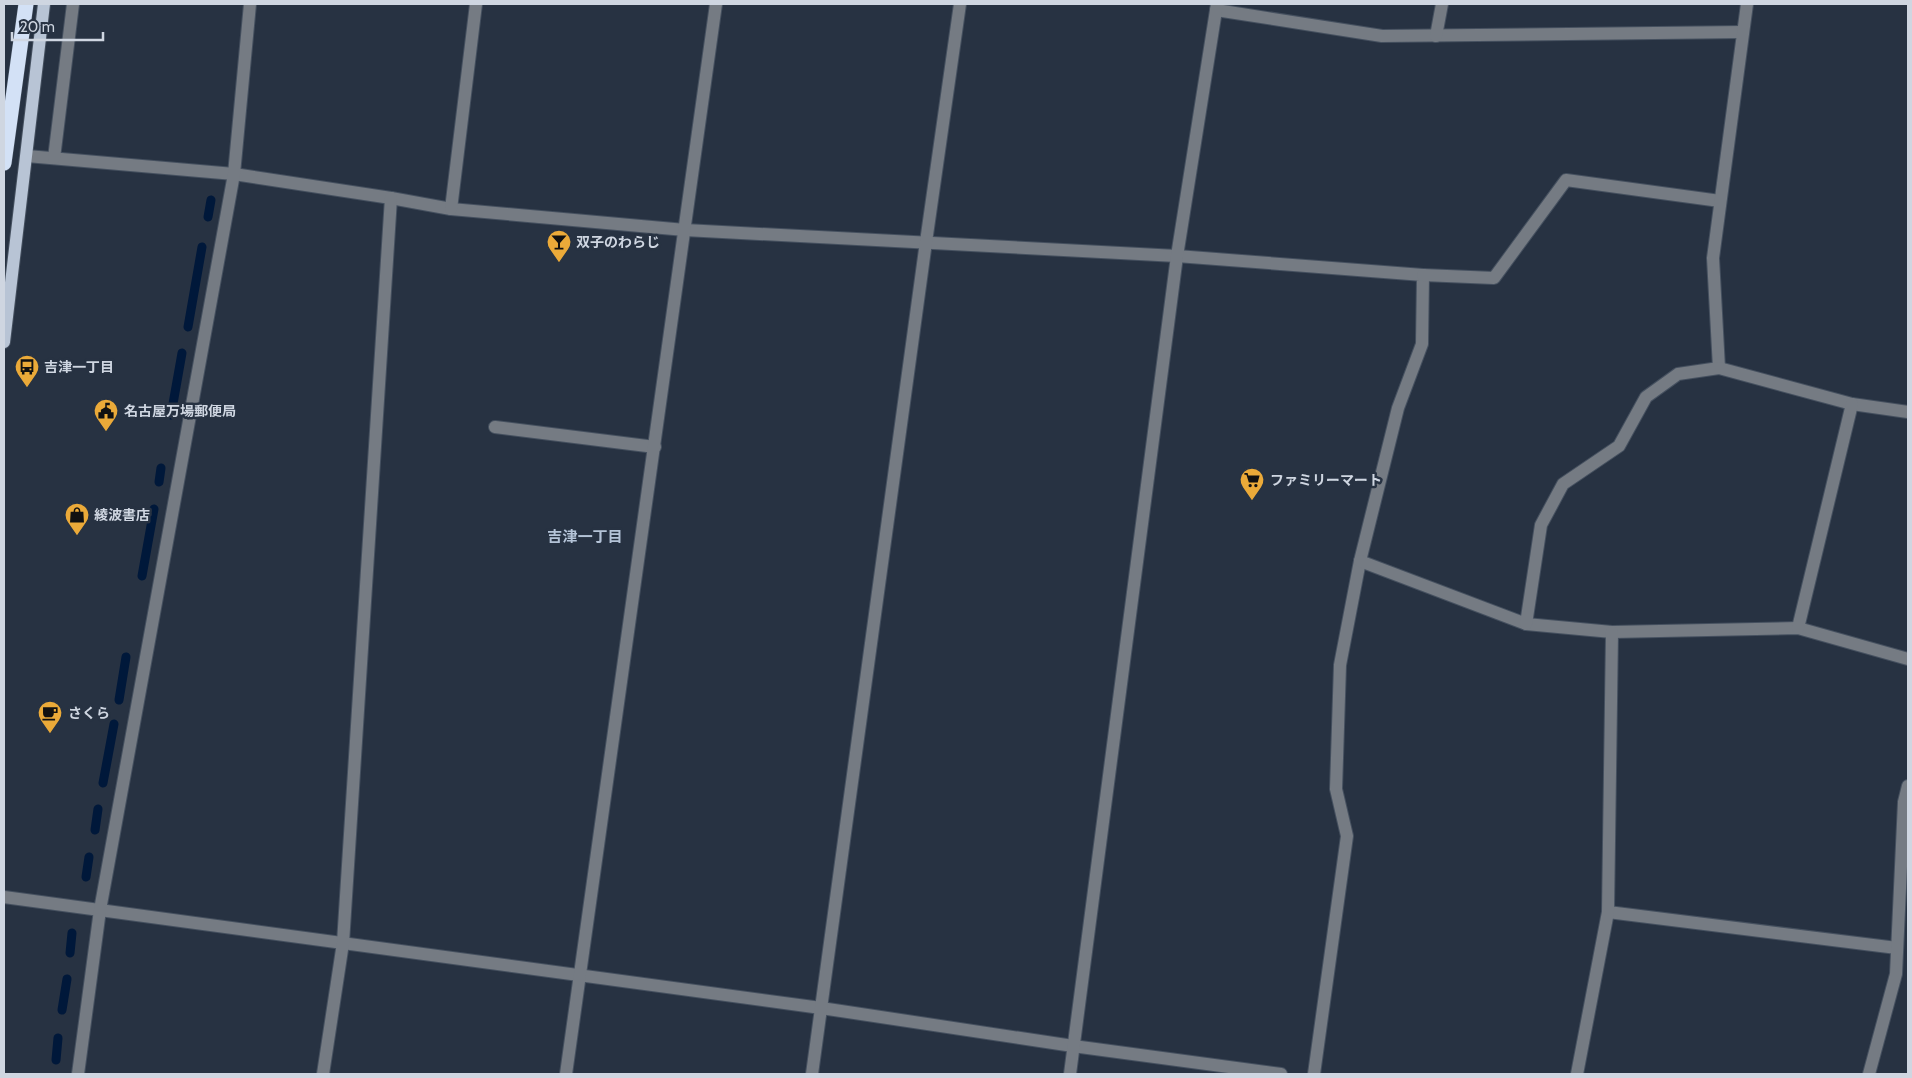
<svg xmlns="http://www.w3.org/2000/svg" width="1912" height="1078" viewBox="0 0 1912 1078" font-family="Cabin,'Noto Sans JP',sans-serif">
<rect width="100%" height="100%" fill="#273242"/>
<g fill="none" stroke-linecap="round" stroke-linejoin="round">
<g stroke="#00183a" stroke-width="9">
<path d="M 208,217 L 211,200"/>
<path d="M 188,327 L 202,247"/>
<path d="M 171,415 L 182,353"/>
<path d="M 159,482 L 161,468"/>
<path d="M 142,576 L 154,509"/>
<path d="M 119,700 L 126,657"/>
<path d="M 103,783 L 114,724"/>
<path d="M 95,830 L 98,809"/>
<path d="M 86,877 L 89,857"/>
<path d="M 70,953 L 72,933"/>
<path d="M 62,1010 L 67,979"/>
<path d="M 56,1060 L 58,1038"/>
</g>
<defs>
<g id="minor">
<path d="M 1216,10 L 1382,36 L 1743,32"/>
<path d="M 1436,36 L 1442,4"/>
<path d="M 27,156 L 234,174 L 391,198 L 451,209 L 685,230 L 1177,256 L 1423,275 L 1422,344 L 1398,408 L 1360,561 L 1340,665 L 1336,789 L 1347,836 L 1314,1074"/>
<path d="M 54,158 L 73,4"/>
<path d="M 451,209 L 476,4"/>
<path d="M 1423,275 L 1494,278 L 1566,180 L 1720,201"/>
<path d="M 1719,368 L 1713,258 L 1747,4"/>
<path d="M 495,427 L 655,447"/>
<path d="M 1360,561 L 1526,624 L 1612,632 L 1798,628 L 1908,659"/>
<path d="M 1526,624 L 1541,525 L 1563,484 L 1619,446 L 1646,397 L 1678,374 L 1719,368 L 1852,404 L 1908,412"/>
<path d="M 1798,628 L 1852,404"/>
<path d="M 4,897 L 821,1008 L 1073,1046 L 1281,1074"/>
<path d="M 1608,912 L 1897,948"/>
<path d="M 78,1074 L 100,910 L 234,174 L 250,4"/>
<path d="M 323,1074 L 343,943 L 391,198"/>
<path d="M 566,1074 L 716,4"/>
<path d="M 812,1074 L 926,242 L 960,4"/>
<path d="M 1070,1074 L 1177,256 L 1217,4"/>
<path d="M 1577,1074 L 1608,912 L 1612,632"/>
<path d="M 1869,1074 L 1896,974 L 1904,802 L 1908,786"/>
</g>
<path id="major" d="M 4,342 L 44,4"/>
<path id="highway" d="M 4,163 L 26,4"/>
</defs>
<use href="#minor" stroke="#45505f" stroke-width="14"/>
<use href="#major" stroke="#45505f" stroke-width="14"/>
<use href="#highway" stroke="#45505f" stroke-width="16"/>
<use href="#minor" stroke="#757b83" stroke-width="12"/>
<use href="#major" stroke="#b8c4d5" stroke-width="12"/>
<use href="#highway" stroke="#d3e1f6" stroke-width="15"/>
</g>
<defs>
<symbol id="bar-pin" viewBox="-11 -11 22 30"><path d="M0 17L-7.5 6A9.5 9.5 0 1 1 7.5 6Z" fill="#ebaa39" stroke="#273242"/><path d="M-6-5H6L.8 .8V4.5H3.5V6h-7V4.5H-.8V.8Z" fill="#111"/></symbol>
<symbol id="bus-pin" viewBox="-11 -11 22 30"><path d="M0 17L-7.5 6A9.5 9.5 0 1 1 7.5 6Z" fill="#ebaa39" stroke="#273242"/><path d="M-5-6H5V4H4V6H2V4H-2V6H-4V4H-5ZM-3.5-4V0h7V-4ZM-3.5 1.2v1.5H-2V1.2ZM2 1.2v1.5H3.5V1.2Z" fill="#111"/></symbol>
<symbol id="civic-pin" viewBox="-11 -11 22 30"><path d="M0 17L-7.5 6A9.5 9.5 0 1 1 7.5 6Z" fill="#ebaa39" stroke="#273242"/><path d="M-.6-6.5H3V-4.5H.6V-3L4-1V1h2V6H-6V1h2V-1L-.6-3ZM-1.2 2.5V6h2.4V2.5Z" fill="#111"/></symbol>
<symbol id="supermarket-pin" viewBox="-11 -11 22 30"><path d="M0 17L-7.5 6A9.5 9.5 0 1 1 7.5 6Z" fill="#ebaa39" stroke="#273242"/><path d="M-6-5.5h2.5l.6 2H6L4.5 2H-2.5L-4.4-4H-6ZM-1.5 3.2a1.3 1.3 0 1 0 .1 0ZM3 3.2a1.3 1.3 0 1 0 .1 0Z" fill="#111"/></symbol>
<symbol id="shop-pin" viewBox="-11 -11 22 30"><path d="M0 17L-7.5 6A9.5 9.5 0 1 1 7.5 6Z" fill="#ebaa39" stroke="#273242"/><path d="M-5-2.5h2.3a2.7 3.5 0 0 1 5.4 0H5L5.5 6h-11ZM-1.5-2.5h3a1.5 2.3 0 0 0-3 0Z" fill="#111"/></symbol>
<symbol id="cafe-pin" viewBox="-11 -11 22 30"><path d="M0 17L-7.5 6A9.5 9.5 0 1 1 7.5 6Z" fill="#ebaa39" stroke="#273242"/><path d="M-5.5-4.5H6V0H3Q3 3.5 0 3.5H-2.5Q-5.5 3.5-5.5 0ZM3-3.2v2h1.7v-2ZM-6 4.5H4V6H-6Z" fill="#111"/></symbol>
</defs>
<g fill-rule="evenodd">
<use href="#bar-pin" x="545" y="228" width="28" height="38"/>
<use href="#bus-pin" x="13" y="353" width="28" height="38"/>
<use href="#civic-pin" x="92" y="397" width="28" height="38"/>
<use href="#supermarket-pin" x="1238" y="466" width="28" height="38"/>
<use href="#shop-pin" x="63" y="501" width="28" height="38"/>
<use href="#cafe-pin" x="36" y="699" width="28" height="38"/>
</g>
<g text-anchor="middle" stroke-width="5" stroke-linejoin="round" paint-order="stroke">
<g font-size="14" font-weight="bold" fill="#cfd6e1" stroke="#273242" text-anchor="start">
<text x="576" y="247">双子のわらじ</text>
<text x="44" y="372">吉津一丁目</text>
<text x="124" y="416">名古屋万場郵便局</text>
<text x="1270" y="485">ファミリーマート</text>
<text x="94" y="520">綾波書店</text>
<text x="68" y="718">さくら</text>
</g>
<g font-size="15" font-weight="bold" fill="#b4c3d7" stroke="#273242">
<text x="585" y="542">吉津一丁目</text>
</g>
</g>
<rect width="1912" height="1078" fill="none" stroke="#cfd6e1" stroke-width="10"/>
<path d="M12 32v8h91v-8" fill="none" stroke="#cfd6e1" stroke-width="2.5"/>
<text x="20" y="32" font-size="15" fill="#cfd6e1" stroke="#273242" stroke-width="4" paint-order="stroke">20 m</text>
</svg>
